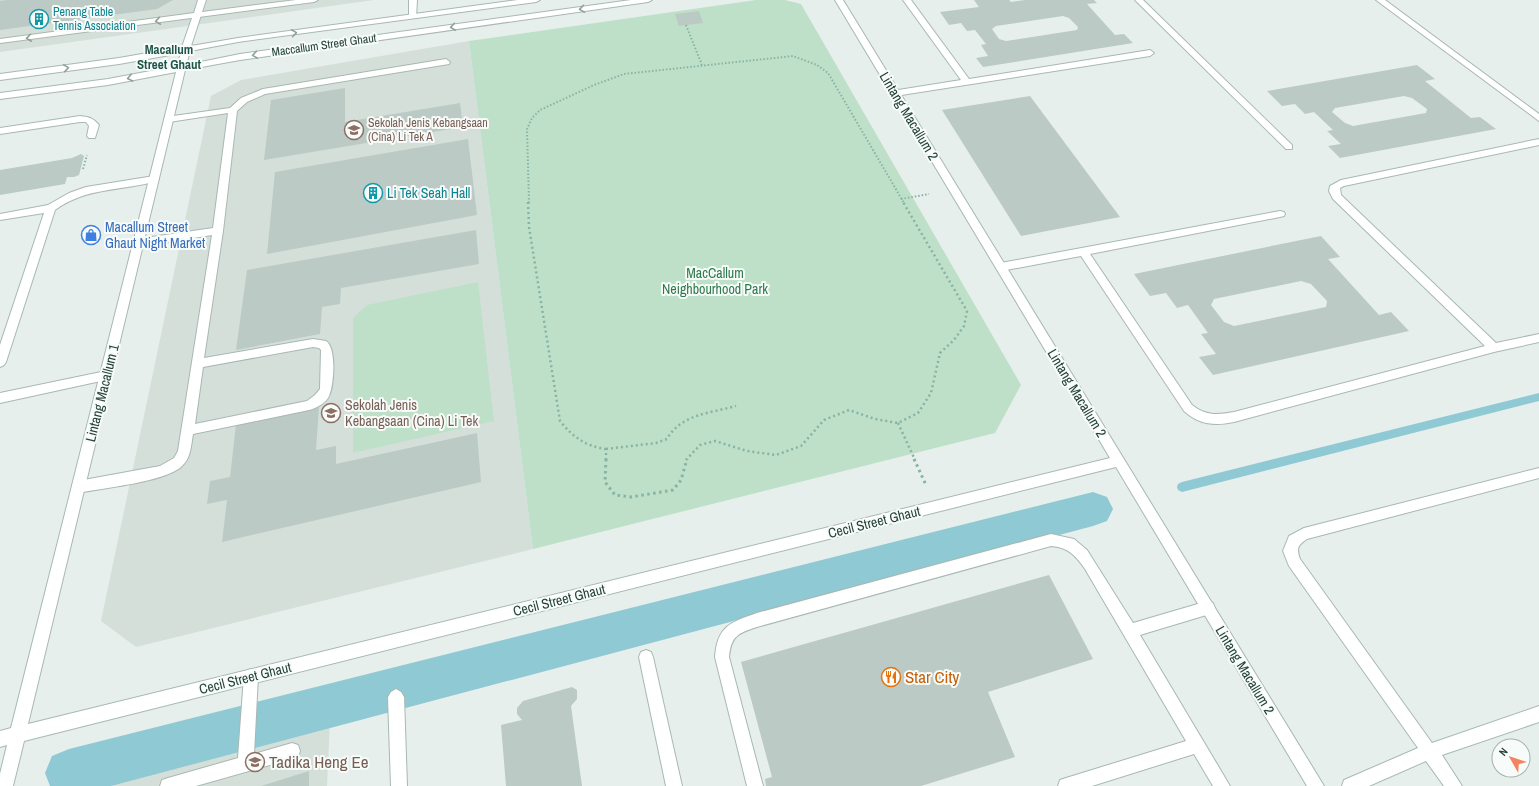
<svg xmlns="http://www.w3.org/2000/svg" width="1539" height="786" viewBox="0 0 1539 786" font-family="'Archivo Narrow',sans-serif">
<rect width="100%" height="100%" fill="#e6efeb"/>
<g fill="#d4dfda">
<path d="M 0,0 L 374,0 L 0,52 Z"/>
<path d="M 469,41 L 533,549 L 136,647 L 101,621 L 211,96 L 241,80 Z"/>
<path d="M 330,720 L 327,786 L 111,786 L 117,780 Z"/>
</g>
<g fill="#bfe0c8">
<path d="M 756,0 L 785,0 L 801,4 L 1021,385 L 995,433 L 533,549 L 469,41 Z"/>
<path d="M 478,282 L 494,421 L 353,453 L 353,318 L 367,305 Z"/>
</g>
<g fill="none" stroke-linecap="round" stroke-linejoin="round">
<path fill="#8ec9d4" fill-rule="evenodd" d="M 1539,393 L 1539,401 L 1182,492 L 1178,490 L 1177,487 L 1178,484 L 1182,482 Z"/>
<path fill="#8ec9d4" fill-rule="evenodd" d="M 1093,492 L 1107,497 L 1113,509 L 1107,521 L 1093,526 L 111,786 L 50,786 L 45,773 L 52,756 L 69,749 Z"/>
</g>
<g fill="#bbcac4" fill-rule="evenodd">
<path d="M 7,0 L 173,0 L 157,9 L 0,30 L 0,1 Z"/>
<path d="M 974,0 L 1009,0 L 1011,2 L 1025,0 L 1094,0 L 1097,3 L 1087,4 L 1115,35 L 1124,34 L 1133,43 L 983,67 L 976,58 L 988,56 L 981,45 L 986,44 L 975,30 L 967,31 L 961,23 L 949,25 L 940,12 L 979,7 ZM 1063,16 L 1069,18 L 1078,27 L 1077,30 L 1006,41 L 999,39 L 992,29 L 996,26 Z"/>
<path d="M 699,11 L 703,23 L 679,26 L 675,14 Z"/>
<path d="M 1417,65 L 1435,79 L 1425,81 L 1471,118 L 1480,117 L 1496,129 L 1340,158 L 1328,146 L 1341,144 L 1327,131 L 1333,130 L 1314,112 L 1305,114 L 1295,104 L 1282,106 L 1267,91 ZM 1404,96 L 1412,98 L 1427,109 L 1426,113 L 1353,126 L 1345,123 L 1332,112 L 1335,108 Z"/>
<path d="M 345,88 L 345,122 L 460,103 L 463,127 L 264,160 L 271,100 Z"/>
<path d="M 1030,96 L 1120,217 L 1021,236 L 942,110 Z"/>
<path d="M 468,139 L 477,215 L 267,254 L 275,172 Z"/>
<path d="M 81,154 L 84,156 L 79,175 L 74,177 L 67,177 L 65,184 L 0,195 L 0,170 L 72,158 Z"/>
<path d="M 476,230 L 479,264 L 341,288 L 340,304 L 322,307 L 320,334 L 236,350 L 247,270 Z"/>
<path d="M 1321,236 L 1340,257 L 1328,259 L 1379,315 L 1391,312 L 1409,331 L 1213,375 L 1199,357 L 1216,354 L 1201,334 L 1208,333 L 1188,305 L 1177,308 L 1166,293 L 1150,296 L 1134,274 ZM 1301,281 L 1311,284 L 1327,301 L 1326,307 L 1234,326 L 1224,322 L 1211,305 L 1214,299 Z"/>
<path d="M 319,407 L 316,450 L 336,446 L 336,464 L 477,433 L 481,482 L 222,542 L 227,500 L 207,504 L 210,481 L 230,477 L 236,425 Z"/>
<path d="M 1049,575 L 1093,659 L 988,692 L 1015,757 L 921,786 L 766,786 L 765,779 L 772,777 L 741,662 Z"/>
<path d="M 572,687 L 577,690 L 577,699 L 571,706 L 582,786 L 506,786 L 501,725 L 522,720 L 517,714 L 517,708 L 523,701 Z"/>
<path d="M 309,771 L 309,786 L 261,786 Z"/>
</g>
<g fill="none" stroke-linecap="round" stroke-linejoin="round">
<defs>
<g id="service">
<path d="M 198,0 L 206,0 L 202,12 L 296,0 L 318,0 L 314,2 L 0,43 L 0,39 L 194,13 Z"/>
<path d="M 409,0 L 417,0 L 416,18 L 409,16 Z"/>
<path d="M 903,0 L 911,0 L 969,79 L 1150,50 L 1154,53 L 1150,56 L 895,96 L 892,95 L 892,91 L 961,80 Z"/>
<path d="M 1135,0 L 1143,0 L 1292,145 L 1292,149 L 1286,149 Z"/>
<path d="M 1376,0 L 1385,0 L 1539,114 L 1539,121 Z"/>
<path d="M 446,59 L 450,62 L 449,64 L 265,94 L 247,102 L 237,111 L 223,231 L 204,358 L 313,339 L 326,341 C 337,348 334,388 328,398 C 324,404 316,408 309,410 L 193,434 C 191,445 191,458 182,466 C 166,482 102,488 78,493 L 73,491 L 72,487 L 73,483 L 78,481 L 160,466 L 174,458 L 178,451 L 212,235 L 138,247 L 133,243 L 138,239 L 213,228 L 228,113 L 169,122 L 164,119 L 166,117 L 230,108 L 241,98 L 263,89 ZM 313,347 L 319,348 L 321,350 L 320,389 L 315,395 L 307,401 L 195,424 L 203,367 Z"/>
<path d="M 80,116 C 89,117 93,118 99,125 L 95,138 L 89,138 L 87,136 L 89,126 L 86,122 L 80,122 L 0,134 L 0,128 Z"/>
<path d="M 1539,139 L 1539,145 L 1344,186 L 1340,188 L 1341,195 L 1496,343 L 1539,334 L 1539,342 L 1494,352 L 1234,422 C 1215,426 1199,425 1184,411 L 1081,256 L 1001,271 L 996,267 L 1001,263 L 1280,211 L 1284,212 L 1285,214 L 1284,216 L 1280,217 L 1090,254 L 1192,405 C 1206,416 1217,415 1234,412 L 1485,346 L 1333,199 L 1329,191 L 1330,186 L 1341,180 Z"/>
<path d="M 154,176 L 159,179 L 157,181 C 122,191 86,187 55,210 L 6,362 L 4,365 L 0,367 L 0,345 L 44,213 L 0,220 L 0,214 L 48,205 L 69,193 L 86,187 Z"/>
<path d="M 106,371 L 110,373 L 112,376 L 110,379 L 0,403 L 0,393 Z"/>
<path d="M 1539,468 L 1539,478 L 1307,539 C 1298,545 1296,548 1300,559 L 1432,743 L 1539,706 L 1539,722 L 1442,755 L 1462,786 L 1444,786 L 1426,761 L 1369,786 L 1342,786 L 1344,780 L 1418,748 L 1289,566 L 1283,551 L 1289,536 L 1304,528 Z"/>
<path d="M 1051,534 L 1074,539 L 1087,550 L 1133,623 L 1208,601 L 1213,603 L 1215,608 L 1213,613 L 1140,635 L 1230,786 L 1213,786 L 1194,754 L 1092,786 L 1058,786 L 1060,780 L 1066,778 L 1186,741 L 1085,569 C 1076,556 1068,547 1051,546 L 757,627 C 738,633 731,636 729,657 L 763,786 L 747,786 L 715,657 C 717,626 731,622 757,613 Z"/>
<path d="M 646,650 L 651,652 L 653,657 L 682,786 L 666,786 L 639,657 L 641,652 Z"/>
<path d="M 251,669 L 256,671 L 258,676 L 254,754 L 292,743 L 298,745 L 300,751 L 298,757 L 196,786 L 160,786 L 162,780 L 168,778 L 238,758 L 244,676 L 246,671 Z"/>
<path d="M 396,689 L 401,692 L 404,697 L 407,786 L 391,786 L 388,697 L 391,692 Z"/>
</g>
<path id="minor" d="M 518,0 L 540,0 L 536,2 L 238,42 L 190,51 L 186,65 L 240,54 L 631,0 L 652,0 L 648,2 L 240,60 L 185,70 L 28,724 L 1110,458 L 835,0 L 843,0 L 1324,786 L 1307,786 L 1116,467 L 24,741 L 13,786 L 0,786 L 0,774 L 7,745 L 0,747 L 0,731 L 11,728 L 176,72 L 108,85 L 0,99 L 0,93 L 108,79 L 177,66 L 181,53 L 119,64 L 0,80 L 0,74 L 119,58 L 182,47 L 193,15 L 197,13 L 201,15 L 191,46 L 238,38 Z"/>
</defs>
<use href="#service" stroke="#a8b8b2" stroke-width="2"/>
<use href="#minor" stroke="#a8b8b2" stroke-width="2"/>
<g stroke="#86b3a5" stroke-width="2" stroke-dasharray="1.5 2" stroke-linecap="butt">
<path d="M 686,25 L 702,65"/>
<path d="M 83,169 L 87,155"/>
<path d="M 901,199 L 929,194"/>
<path d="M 529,203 L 527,129 L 532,118 L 540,110 L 594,85 L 624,74 L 793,56 L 817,65 L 828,73 L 904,203"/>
</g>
<g stroke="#86b3a5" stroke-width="2.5" stroke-dasharray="2 3" stroke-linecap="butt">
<path d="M 528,202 L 529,227 L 560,421 C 573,437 585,446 606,449"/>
<path d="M 898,423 L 915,460"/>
<path d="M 606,449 L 656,443 L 667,439 C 681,414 711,413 736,406"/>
<path d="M 606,460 L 606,449"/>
<path d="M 686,460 L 700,445 L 715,441 L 747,451 L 776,455 L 801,446 L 824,420 L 849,410 L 875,419 L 898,423 L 918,413 L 931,393 L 940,353 L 954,340 L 964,326 L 967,311 L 903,202"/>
</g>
<g stroke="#86b3a5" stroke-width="3" stroke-dasharray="2.5 3.5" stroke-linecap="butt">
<path d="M 606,459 L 605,482 L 615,495 L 631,497 L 673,490 L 681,480 L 687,459"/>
<path d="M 914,459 L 926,485"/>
</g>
<use href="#service" fill="#fff" fill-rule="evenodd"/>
<use href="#minor" fill="#fff" fill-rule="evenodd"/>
</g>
<defs><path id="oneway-chevron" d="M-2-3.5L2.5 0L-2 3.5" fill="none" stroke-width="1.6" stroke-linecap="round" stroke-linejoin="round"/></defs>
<g stroke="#92a09c">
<use href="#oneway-chevron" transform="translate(582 9) rotate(172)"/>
<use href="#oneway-chevron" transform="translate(158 21) rotate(172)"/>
<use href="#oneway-chevron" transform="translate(453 27) rotate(172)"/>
<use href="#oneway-chevron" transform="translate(294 33) rotate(-8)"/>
<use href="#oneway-chevron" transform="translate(29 38) rotate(172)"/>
<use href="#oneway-chevron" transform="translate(255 55) rotate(172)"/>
<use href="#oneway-chevron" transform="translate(66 68) rotate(-8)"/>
<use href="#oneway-chevron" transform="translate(130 78) rotate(169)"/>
</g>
<defs>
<symbol id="building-ring" viewBox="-11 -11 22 22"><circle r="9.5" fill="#f7fbf9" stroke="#0f9aa8" stroke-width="1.5"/><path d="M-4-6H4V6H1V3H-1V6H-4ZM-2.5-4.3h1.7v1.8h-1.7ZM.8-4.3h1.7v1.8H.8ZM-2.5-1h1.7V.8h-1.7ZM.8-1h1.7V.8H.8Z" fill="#0f9aa8"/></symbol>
<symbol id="school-ring" viewBox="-11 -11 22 22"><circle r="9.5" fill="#f7fbf9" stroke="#8d6e63" stroke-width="1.5"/><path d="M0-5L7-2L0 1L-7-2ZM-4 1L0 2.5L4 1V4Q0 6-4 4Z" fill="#8d6e63"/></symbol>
<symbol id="shop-ring" viewBox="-11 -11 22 22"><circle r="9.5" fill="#f7fbf9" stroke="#3f7fe0" stroke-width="1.5"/><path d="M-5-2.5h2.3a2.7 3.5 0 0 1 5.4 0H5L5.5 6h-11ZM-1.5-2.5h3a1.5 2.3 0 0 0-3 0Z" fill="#3f7fe0"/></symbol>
<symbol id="restaurant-ring" viewBox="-11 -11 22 22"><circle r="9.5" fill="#f7fbf9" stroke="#e8710a" stroke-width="1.5"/><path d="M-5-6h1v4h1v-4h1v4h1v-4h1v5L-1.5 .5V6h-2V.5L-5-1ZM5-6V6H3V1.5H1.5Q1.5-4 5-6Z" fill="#e8710a"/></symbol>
</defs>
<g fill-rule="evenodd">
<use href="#building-ring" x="28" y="8" width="22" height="22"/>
<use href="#school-ring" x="343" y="119" width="22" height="22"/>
<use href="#building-ring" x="362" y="182" width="22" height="22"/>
<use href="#shop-ring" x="80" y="224" width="22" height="22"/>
<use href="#school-ring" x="320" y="402" width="22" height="22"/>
<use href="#restaurant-ring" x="880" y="666" width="22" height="22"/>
<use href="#school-ring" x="244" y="751" width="22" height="22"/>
</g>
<g text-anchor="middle" stroke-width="4" stroke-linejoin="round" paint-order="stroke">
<g font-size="12" fill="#0d838f" stroke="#f7fbf9" text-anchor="start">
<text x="53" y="16">Penang Table<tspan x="53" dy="14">Tennis Association</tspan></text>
</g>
<g font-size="12" fill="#24423a" stroke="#f7fbf9">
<text transform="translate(324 45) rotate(-8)" y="4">Maccallum Street Ghaut</text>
</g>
<g font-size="12" fill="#785e54" stroke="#f7fbf9" text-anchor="start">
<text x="368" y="127">Sekolah Jenis Kebangsaan<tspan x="368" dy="14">(Cina) Li Tek A</tspan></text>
</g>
<g font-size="13" font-weight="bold" fill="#1f5548" stroke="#f7fbf9">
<text x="169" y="54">Macallum<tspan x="169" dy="15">Street Ghaut</tspan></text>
</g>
<g font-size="14" fill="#24423a" stroke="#f7fbf9">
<text transform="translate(909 116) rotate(59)" y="5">Lintang Macallum 2</text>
<text transform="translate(102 393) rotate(-76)" y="5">Lintang Macallum 1</text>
<text transform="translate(1077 393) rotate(59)" y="5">Lintang Macallum 2</text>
<text transform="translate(874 522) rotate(-14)" y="5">Cecil Street Ghaut</text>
<text transform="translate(559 600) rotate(-14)" y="5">Cecil Street Ghaut</text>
<text transform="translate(1245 670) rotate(59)" y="5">Lintang Macallum 2</text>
<text transform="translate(245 678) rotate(-14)" y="5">Cecil Street Ghaut</text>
</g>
<g font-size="14" fill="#0d838f" stroke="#f7fbf9" text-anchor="start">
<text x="387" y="198">Li Tek Seah Hall</text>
</g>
<g font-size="14" fill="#366cbe" stroke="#f7fbf9" text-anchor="start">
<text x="105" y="232">Macallum Street<tspan x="105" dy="16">Ghaut Night Market</tspan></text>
</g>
<g font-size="14" fill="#2d7a4b" stroke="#f7fbf9">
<text x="715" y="278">MacCallum<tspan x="715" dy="16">Neighbourhood Park</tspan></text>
</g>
<g font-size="14" fill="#785e54" stroke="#f7fbf9" text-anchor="start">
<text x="345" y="410">Sekolah Jenis<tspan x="345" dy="16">Kebangsaan (Cina) Li Tek</tspan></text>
</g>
<g font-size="17" fill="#c56008" stroke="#f7fbf9" text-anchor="start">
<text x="905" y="683">Star City</text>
</g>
<g font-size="17" fill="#785e54" stroke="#f7fbf9" text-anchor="start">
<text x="269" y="768">Tadika Heng Ee</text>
</g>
</g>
<g transform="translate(1511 758) rotate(309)"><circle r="19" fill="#f7fbf9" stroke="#a3b1ad"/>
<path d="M0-3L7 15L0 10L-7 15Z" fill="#f4845f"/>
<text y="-6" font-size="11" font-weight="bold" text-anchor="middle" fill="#24423a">N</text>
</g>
</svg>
